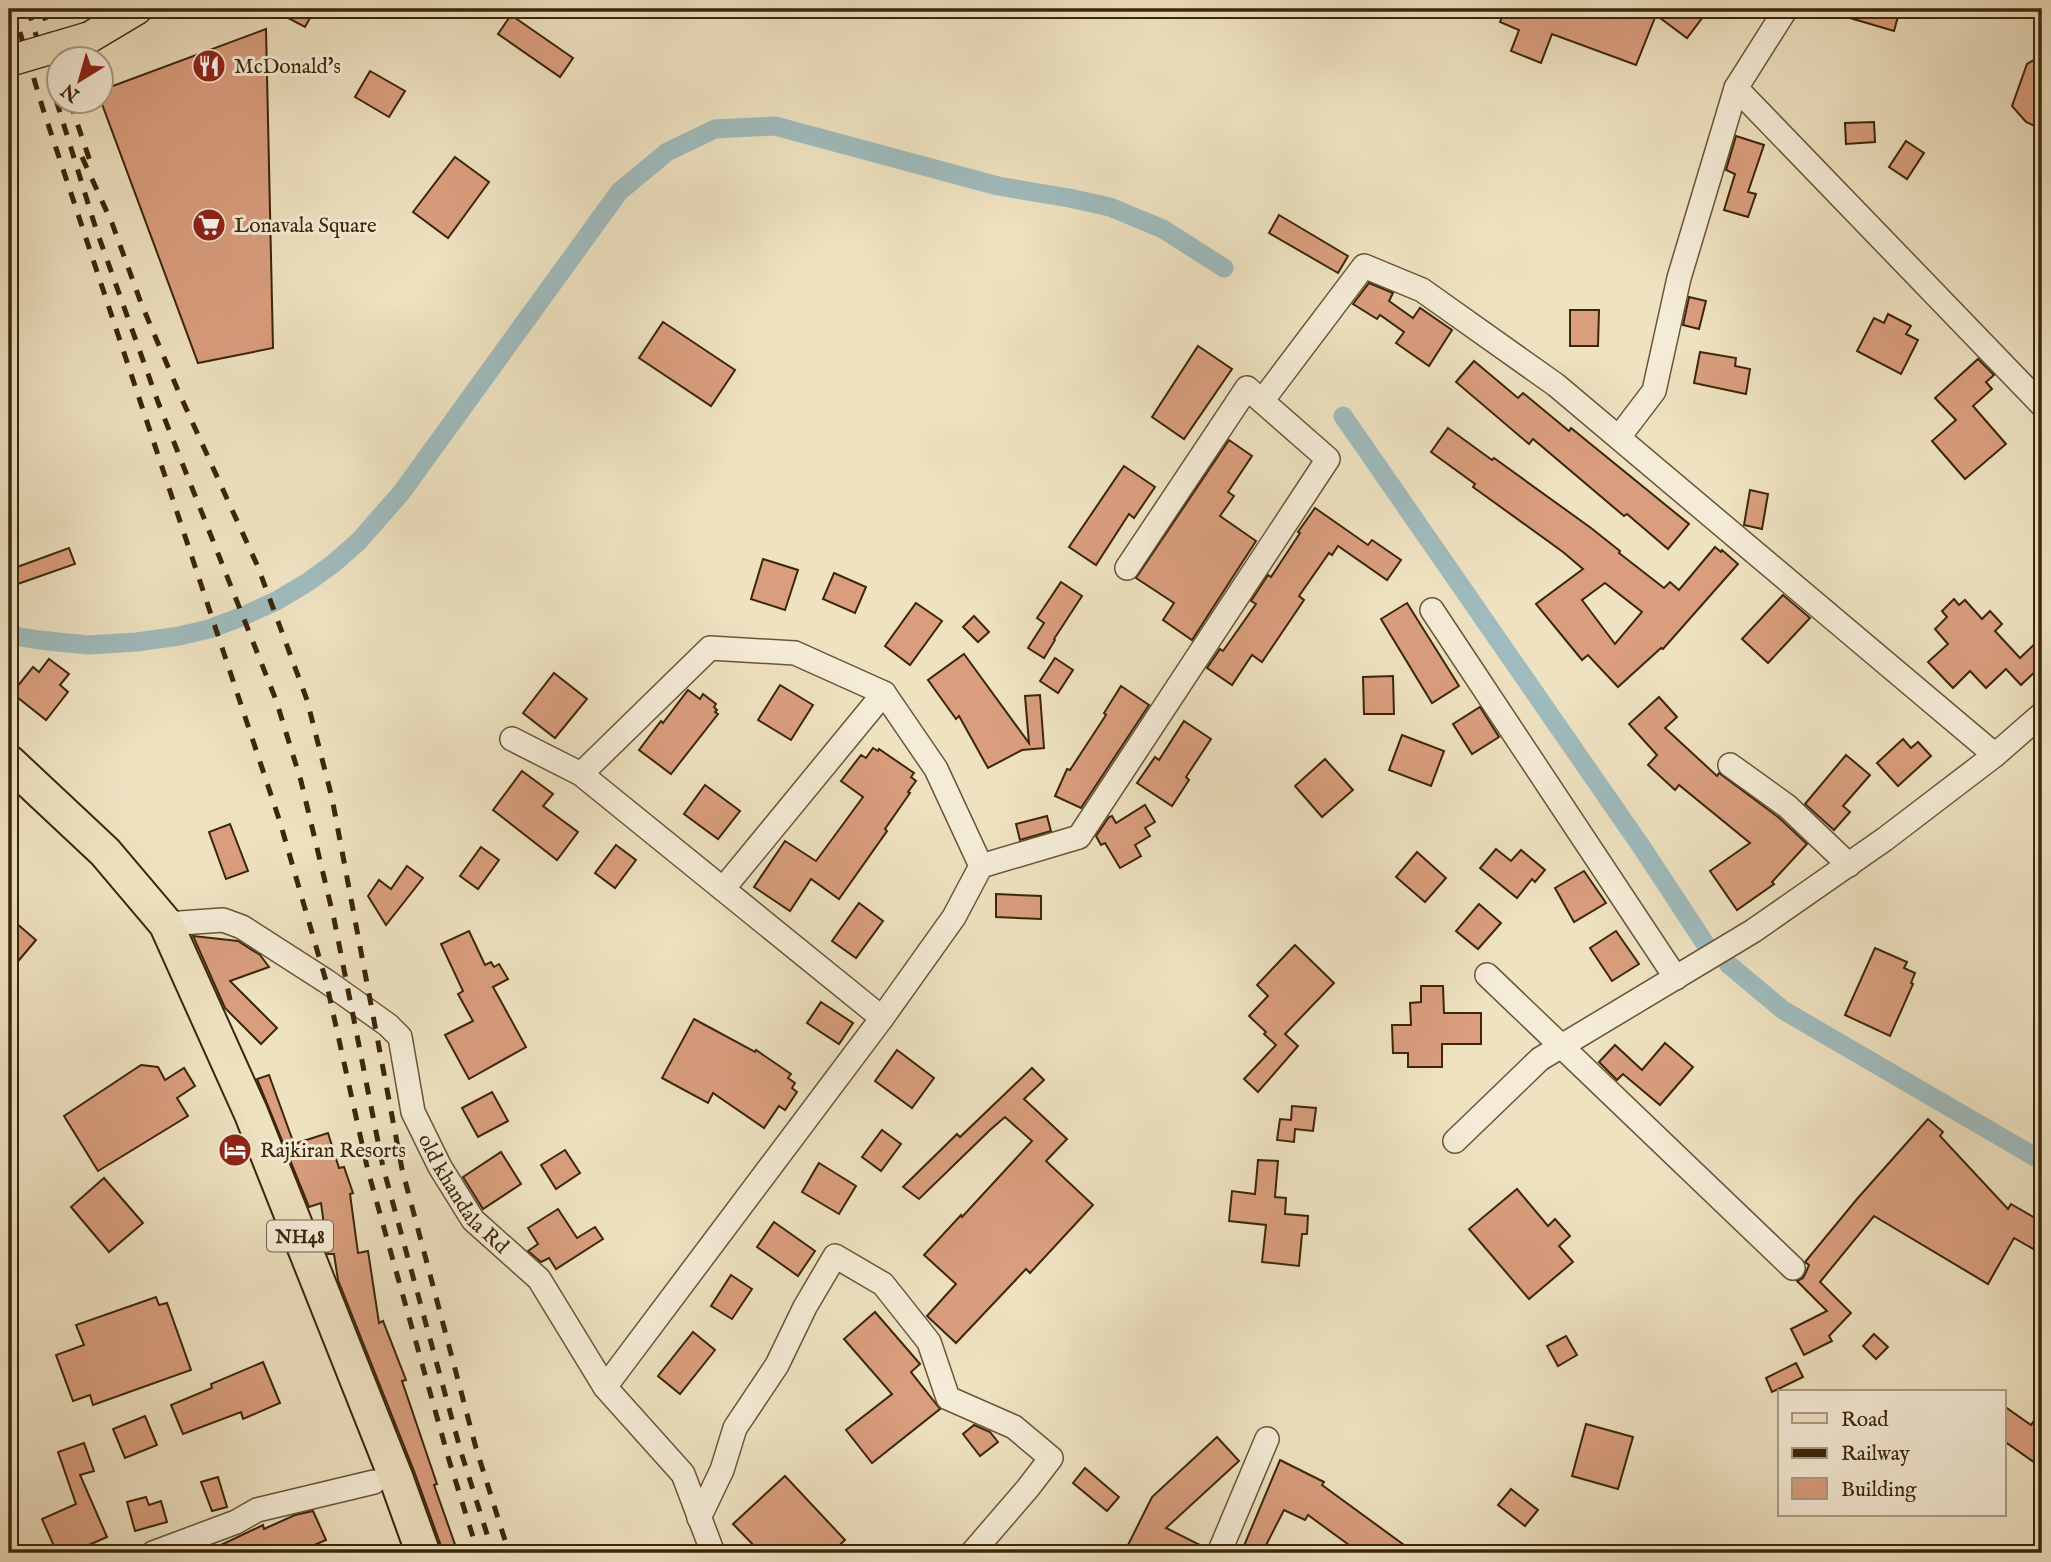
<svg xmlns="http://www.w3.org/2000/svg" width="2051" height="1562" viewBox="0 0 2051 1562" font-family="'IM FELL English',serif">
<rect width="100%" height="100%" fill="#efe2c1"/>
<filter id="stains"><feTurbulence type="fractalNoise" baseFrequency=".00286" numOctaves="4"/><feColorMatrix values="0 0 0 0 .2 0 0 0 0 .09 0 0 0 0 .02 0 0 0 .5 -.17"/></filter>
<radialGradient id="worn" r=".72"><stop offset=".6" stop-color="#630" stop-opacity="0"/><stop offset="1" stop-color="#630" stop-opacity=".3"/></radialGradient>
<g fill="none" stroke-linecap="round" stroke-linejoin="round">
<g stroke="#9fbbbd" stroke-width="19">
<path d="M 1343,416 L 1643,849 L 1708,948"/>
<path d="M 9,635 L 39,640 L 88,645 L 137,642 L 179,636 L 209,629 L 241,617 L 276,601 L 308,582 L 334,563 L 359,541 L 401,493 L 619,192 L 667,152 L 715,129 L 775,126 L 998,186 L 1069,198 L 1110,207 L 1163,229 L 1224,268"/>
<path d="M 1728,964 L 1783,1010 L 2042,1161"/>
</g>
</g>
<g fill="#da9e7e" stroke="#3b2609" stroke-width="2" fill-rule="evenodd">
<path d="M 271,9 L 315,9 L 305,27 Z"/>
<path d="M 1505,9 L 1709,9 L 1687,38 L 1656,15 L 1636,65 L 1552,34 L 1541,63 L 1511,51 L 1519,30 L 1500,22 Z"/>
<path d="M 1834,9 L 1900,9 L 1894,31 L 1833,13 Z"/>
<path d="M 511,15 L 573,58 L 560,77 L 498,34 Z"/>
<path d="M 266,29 L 273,348 L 198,363 L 102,104 L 102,90 Z"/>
<path d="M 2042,55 L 2042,116 L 2037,127 L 2026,122 L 2012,106 L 2027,64 Z"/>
<path d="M 370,71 L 405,91 L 389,117 L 355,97 Z"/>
<path d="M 1874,122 L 1875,142 L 1846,144 L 1845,123 Z"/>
<path d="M 1736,136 L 1764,145 L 1748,192 L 1756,194 L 1748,217 L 1724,210 L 1735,174 L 1726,170 Z"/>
<path d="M 1906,141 L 1924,153 L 1907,179 L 1889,167 Z"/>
<path d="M 455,157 L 489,182 L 448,238 L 413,212 Z"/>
<path d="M 1279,215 L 1348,256 L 1338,273 L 1269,233 Z"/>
<path d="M 1369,283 L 1393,293 L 1389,301 L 1413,318 L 1420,308 L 1452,330 L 1429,366 L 1396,343 L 1404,332 L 1380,315 L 1377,319 L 1353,304 Z"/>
<path d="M 1689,297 L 1706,301 L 1699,329 L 1683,325 Z"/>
<path d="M 1570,310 L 1599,310 L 1598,346 L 1570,346 Z"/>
<path d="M 1888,314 L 1911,326 L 1906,334 L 1918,340 L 1901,374 L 1857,351 L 1874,318 L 1884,323 Z"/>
<path d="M 663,322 L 735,370 L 711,406 L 639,358 Z"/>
<path d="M 1198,346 L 1232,369 L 1184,439 L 1152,417 Z"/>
<path d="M 1700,352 L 1736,358 L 1735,366 L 1750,369 L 1746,394 L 1694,383 Z"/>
<path d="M 1978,359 L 1994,375 L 1986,382 L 1992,389 L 1973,406 L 2006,444 L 1965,479 L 1932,441 L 1956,420 L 1935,398 Z"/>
<path d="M 1474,361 L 1518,398 L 1523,393 L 1569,431 L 1571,428 L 1689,524 L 1668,549 L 1627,514 L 1624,516 L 1533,439 L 1529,444 L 1456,382 Z"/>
<path d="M 1448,428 L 1492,460 L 1494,458 L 1591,528 L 1620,551 L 1619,553 L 1664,588 L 1670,582 L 1679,590 L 1715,547 L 1721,552 L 1722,550 L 1738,564 L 1663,649 L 1661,648 L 1618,687 L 1588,655 L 1582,660 L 1536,604 L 1583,569 L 1563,552 L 1473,487 L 1475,484 L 1431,452 ZM 1605,583 L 1642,612 L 1615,644 L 1582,600 Z"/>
<path d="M 1229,440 L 1252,456 L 1228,492 L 1234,496 L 1220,516 L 1256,541 L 1192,640 L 1163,620 L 1174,603 L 1136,578 Z"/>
<path d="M 1124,466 L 1155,487 L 1134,518 L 1129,514 L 1096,565 L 1069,547 Z"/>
<path d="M 1750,490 L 1768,494 L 1762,529 L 1744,525 Z"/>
<path d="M 1315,508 L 1368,545 L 1372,540 L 1401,560 L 1387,580 L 1338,546 L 1332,555 L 1329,553 L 1299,596 L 1304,600 L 1262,662 L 1252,655 L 1232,685 L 1207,668 L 1220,649 L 1223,651 L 1256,604 L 1251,601 L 1268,575 L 1271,577 L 1300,533 L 1298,532 Z"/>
<path d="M 69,548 L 75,564 L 9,587 L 9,570 Z"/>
<path d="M 763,559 L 798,570 L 785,610 L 751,599 Z"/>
<path d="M 834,573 L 866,587 L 855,613 L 823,599 Z"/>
<path d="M 1061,582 L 1082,596 L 1054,639 L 1055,640 L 1044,658 L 1028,648 L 1044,623 L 1037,618 Z"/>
<path d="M 1783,595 L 1810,618 L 1768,663 L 1742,639 Z"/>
<path d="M 1954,599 L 1959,605 L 1965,600 L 1982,619 L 1990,611 L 2002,624 L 1995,631 L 2020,658 L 2042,637 L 2042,665 L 2021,685 L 2006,669 L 1986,688 L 1970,671 L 1953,688 L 1928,662 L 1948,644 L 1935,629 L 1947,617 L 1942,611 Z"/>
<path d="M 916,603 L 942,621 L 910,665 L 885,646 Z"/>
<path d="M 1407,603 L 1459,686 L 1432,703 L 1381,619 Z"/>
<path d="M 974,616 L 989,632 L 978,642 L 963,627 Z"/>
<path d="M 964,654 L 1029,743 L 1025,696 L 1040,695 L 1044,748 L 1022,750 L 988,768 L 959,716 L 956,719 L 928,680 Z"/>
<path d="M 1055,658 L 1073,670 L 1058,693 L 1040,681 Z"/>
<path d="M 49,659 L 69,674 L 60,685 L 68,692 L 46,720 L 12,693 L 33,667 L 39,672 Z"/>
<path d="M 554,673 L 587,699 L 555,738 L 523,713 Z"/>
<path d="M 1393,676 L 1394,714 L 1364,714 L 1363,677 Z"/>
<path d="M 780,685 L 813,705 L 791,740 L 758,720 Z"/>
<path d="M 1121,686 L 1149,705 L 1081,808 L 1055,796 L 1067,769 L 1070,770 L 1106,715 L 1104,713 Z"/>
<path d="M 688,690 L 700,699 L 703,694 L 716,704 L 714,707 L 717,710 L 715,712 L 718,714 L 671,774 L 639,750 L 661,721 L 663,723 Z"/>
<path d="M 1659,697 L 1677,717 L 1665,728 L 1717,776 L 1719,773 L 1778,817 L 1807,844 L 1772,882 L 1774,884 L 1737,910 L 1710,871 L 1750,843 L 1679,785 L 1675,790 L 1648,765 L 1657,755 L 1629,724 Z"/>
<path d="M 1480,707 L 1499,737 L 1472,754 L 1453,724 Z"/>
<path d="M 1184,721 L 1211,739 L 1186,777 L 1189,780 L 1172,806 L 1137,783 L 1155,757 L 1159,760 Z"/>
<path d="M 1402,735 L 1444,751 L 1431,786 L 1389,770 Z"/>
<path d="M 1903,739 L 1911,748 L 1918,742 L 1931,756 L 1898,786 L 1877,763 Z"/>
<path d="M 873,748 L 878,751 L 879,749 L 914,773 L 911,777 L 916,781 L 908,792 L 910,793 L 885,829 L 887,831 L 839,899 L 811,879 L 790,911 L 754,887 L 785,841 L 816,861 L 863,797 L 841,781 L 861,755 L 866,758 Z"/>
<path d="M 1846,755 L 1870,775 L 1843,806 L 1850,812 L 1834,830 L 1805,804 Z"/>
<path d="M 1325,759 L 1353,790 L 1322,817 L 1295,786 Z"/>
<path d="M 522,771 L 553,794 L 543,806 L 578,832 L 557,860 L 493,810 Z"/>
<path d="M 705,785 L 740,811 L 718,839 L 684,814 Z"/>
<path d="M 1145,805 L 1155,822 L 1145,828 L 1150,836 L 1135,845 L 1141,856 L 1120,868 L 1105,843 L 1101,845 L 1096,836 L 1109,817 L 1112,816 L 1116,823 Z"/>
<path d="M 1047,816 L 1051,831 L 1020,840 L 1016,824 Z"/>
<path d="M 230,824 L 248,871 L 226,879 L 209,832 Z"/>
<path d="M 616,845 L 636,860 L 615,888 L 595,873 Z"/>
<path d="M 481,847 L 499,860 L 478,889 L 460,876 Z"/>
<path d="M 1496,849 L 1511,861 L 1521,850 L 1545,870 L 1535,882 L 1532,879 L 1517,898 L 1480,868 Z"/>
<path d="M 1417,852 L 1446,878 L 1425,902 L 1396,877 Z"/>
<path d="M 407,866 L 423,878 L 386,925 L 368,896 L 379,880 L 391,889 Z"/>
<path d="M 1584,871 L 1606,903 L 1574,922 L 1555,888 Z"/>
<path d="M 996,894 L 1041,896 L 1041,919 L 996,917 Z"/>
<path d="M 859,903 L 883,921 L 856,958 L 832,941 Z"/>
<path d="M 1479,904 L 1501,923 L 1478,949 L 1456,931 Z"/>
<path d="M 9,917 L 36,940 L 9,972 Z"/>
<path d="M 469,931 L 485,965 L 491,962 L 494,967 L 499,964 L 508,979 L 493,987 L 526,1047 L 469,1079 L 445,1035 L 473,1021 L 458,994 L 463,991 L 441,944 Z"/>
<path d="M 1616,931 L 1639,964 L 1612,981 L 1590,948 Z"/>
<path d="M 193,936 L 238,941 L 260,955 L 269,967 L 230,981 L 277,1028 L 261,1044 L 225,1008 Z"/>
<path d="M 1295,945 L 1334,983 L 1285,1034 L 1298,1046 L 1258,1092 L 1244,1079 L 1276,1045 L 1264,1034 L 1266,1032 L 1249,1016 L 1268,996 L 1257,985 Z"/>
<path d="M 1875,948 L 1907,962 L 1904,968 L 1915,973 L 1911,983 L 1913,984 L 1890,1036 L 1845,1015 Z"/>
<path d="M 1421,986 L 1443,986 L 1444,1013 L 1481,1013 L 1481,1044 L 1442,1044 L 1442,1067 L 1408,1067 L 1408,1053 L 1393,1053 L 1392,1025 L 1411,1025 L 1410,1003 L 1421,1002 Z"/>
<path d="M 821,1002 L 853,1023 L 839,1044 L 807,1023 Z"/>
<path d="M 694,1019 L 755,1052 L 756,1050 L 791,1074 L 788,1078 L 795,1083 L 792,1088 L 797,1092 L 785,1110 L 779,1106 L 764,1128 L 713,1093 L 708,1103 L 662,1078 Z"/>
<path d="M 1665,1043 L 1693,1067 L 1660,1105 L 1623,1074 L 1617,1080 L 1599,1062 L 1615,1045 L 1642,1070 Z"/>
<path d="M 897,1050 L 934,1078 L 912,1108 L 875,1081 Z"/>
<path d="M 141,1065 L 158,1067 L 165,1080 L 184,1068 L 195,1086 L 177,1098 L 188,1116 L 98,1171 L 64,1116 Z"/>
<path d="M 1032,1068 L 1044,1080 L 1024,1099 L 1067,1139 L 1046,1161 L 1093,1205 L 1030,1273 L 1026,1269 L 956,1343 L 927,1316 L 956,1284 L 924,1255 L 961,1215 L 962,1217 L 1032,1141 L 1005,1117 L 990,1130 L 919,1199 L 903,1187 L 957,1134 L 960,1137 Z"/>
<path d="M 269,1075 L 294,1144 L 328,1133 L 339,1168 L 344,1167 L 353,1193 L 350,1194 L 358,1253 L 368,1251 L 379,1323 L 383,1321 L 406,1380 L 402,1381 L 437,1484 L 434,1485 L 458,1553 L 442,1553 L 441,1546 L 414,1471 L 338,1280 L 334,1254 L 328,1254 L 321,1203 L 309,1207 L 257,1079 Z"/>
<path d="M 492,1092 L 508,1121 L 478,1137 L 462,1108 Z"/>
<path d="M 1292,1106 L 1316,1108 L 1313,1131 L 1295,1129 L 1294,1142 L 1277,1140 L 1280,1119 L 1291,1120 Z"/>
<path d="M 1928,1119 L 1943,1132 L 1940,1136 L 2008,1209 L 2011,1204 L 2042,1222 L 2042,1254 L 2014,1238 L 1988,1284 L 1874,1216 L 1820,1282 L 1851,1313 L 1829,1336 L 1832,1341 L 1804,1355 L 1791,1329 L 1827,1311 L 1797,1281 L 1803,1278 L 1806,1272 L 1809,1265 L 1805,1262 L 1857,1199 Z"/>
<path d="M 882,1130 L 901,1144 L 881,1171 L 862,1157 Z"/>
<path d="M 565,1150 L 580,1173 L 556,1189 L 541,1165 Z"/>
<path d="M 501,1152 L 521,1184 L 483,1209 L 463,1177 Z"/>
<path d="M 1258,1160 L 1278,1161 L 1275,1197 L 1286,1198 L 1285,1214 L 1308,1216 L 1307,1234 L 1302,1234 L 1299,1266 L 1262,1262 L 1266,1225 L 1229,1221 L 1232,1191 L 1255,1194 Z"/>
<path d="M 819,1163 L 856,1186 L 839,1214 L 802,1192 Z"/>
<path d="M 104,1178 L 143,1223 L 109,1252 L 71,1207 Z"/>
<path d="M 1517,1189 L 1548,1226 L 1555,1219 L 1570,1236 L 1559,1246 L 1573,1262 L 1529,1299 L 1469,1229 Z"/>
<path d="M 558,1209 L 577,1238 L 595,1227 L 603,1239 L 556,1269 L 549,1258 L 541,1262 L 528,1251 L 538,1244 L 528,1228 Z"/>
<path d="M 774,1222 L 815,1251 L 798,1276 L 757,1247 Z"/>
<path d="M 731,1275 L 752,1289 L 732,1319 L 711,1306 Z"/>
<path d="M 156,1297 L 159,1305 L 167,1303 L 191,1370 L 93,1405 L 90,1395 L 73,1401 L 56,1355 L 84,1345 L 76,1325 Z"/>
<path d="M 875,1312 L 920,1364 L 911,1372 L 940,1409 L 872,1463 L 846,1430 L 892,1394 L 844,1339 Z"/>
<path d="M 693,1332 L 715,1350 L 680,1394 L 658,1376 Z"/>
<path d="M 1874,1334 L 1888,1347 L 1876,1359 L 1863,1346 Z"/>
<path d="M 1566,1336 L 1577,1355 L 1558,1366 L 1547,1346 Z"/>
<path d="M 263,1362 L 280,1403 L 243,1419 L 241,1412 L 183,1434 L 171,1405 L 212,1388 L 211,1384 Z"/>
<path d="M 1796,1363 L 1803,1377 L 1772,1392 L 1766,1378 Z"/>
<path d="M 2004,1406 L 2031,1425 L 2042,1409 L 2042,1468 L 2004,1441 Z"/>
<path d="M 145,1416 L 157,1445 L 125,1458 L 113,1429 Z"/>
<path d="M 1586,1424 L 1633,1437 L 1618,1489 L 1572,1476 Z"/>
<path d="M 974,1425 L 990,1432 L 998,1442 L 980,1456 L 963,1434 Z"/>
<path d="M 1217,1437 L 1239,1461 L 1166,1528 L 1206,1548 L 1205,1553 L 1124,1553 L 1152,1497 Z"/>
<path d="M 84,1443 L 94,1471 L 80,1475 L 107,1537 L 71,1553 L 57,1553 L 42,1519 L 76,1504 L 58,1452 Z"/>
<path d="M 1280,1460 L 1324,1482 L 1322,1485 L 1415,1553 L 1360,1553 L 1308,1515 L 1305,1520 L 1284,1510 L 1262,1553 L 1241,1553 Z"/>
<path d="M 1085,1468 L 1119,1497 L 1107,1511 L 1073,1483 Z"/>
<path d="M 785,1476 L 845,1540 L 831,1553 L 761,1553 L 733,1524 Z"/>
<path d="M 218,1477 L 227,1507 L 212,1511 L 201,1482 Z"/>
<path d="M 1511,1489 L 1538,1510 L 1525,1526 L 1498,1505 Z"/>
<path d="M 146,1497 L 149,1505 L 161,1501 L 167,1522 L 135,1531 L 127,1502 Z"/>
<path d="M 313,1511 L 326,1540 L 296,1553 L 204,1553 L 263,1525 L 264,1529 L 295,1515 Z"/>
</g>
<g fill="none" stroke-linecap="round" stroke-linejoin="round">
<defs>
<g id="minor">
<path d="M 1786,9 L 1736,88 L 2042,405"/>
<path d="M 1262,401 L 1364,266 L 1422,290 L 1556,385 L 1995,755"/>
<path d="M 1619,437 L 1654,391 L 1679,278 L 1736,88"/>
<path d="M 1432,610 L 1676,978"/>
<path d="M 512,739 L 581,774 L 882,1018"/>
<path d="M 1730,765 L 1787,806 L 1849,865"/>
<path d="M 581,774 L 710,648 L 795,653 L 884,693 L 936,769 L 981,866 L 954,917 L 882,1018 L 605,1387"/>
<path d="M 981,866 L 1079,837 L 1328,459 L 1247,388 L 1127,568"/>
<path d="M 723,889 L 884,693"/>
<path id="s1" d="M 166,924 L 223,920 L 242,927 L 326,981 L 388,1025 L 400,1037 L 413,1112 L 440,1167 L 473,1220 L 539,1279 L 605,1387 L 683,1474 L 713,1553"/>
<path d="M 1487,975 L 1793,1268"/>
<path d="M 1455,1141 L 1540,1059 L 1753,931 L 1885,839 L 1995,755 L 2042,714"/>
<path d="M 699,1518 L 722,1470 L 735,1428 L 777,1365 L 805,1307 L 835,1256 L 883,1284 L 929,1342 L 948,1398 L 1014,1427 L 1051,1458 L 1028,1488 L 972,1553"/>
<path d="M 153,1553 L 236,1522 L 257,1510 L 374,1482"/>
<path d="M 1219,1553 L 1267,1439"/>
</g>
<path id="major" d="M 90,37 L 137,9"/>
<path id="highway" d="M 9,762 L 105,852 L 166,924 L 251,1113 L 396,1478 L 423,1553"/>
</defs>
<use href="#minor" stroke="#685537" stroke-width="26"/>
<use href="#major" stroke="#3b2609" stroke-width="33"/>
<use href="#highway" stroke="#3b2609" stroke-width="37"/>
<use href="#minor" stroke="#f5ecd7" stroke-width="23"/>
<use href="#major" stroke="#efe2c1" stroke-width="30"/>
<use href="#highway" stroke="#efe2c1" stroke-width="33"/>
<g stroke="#3b2609" stroke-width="5" stroke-dasharray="12 12" stroke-linecap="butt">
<path d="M 13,9 L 43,109 L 280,822 L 326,981 L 368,1171 L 449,1460 L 478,1553"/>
<path d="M 28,9 L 96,229 L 158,402 L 276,700 L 301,781 L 334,919 L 383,1167 L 461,1452 L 493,1553"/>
<path d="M 42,9 L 60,68"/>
<path d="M 70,102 L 91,164"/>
<path d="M 82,157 L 112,223 L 141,303 L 180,395 L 258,567 L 307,700 L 332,798 L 402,1169 L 476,1448 L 509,1553"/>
</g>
<defs>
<path id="major-bridge" d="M 9,61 L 90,37"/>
</defs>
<use href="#major-bridge" stroke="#3b2609" stroke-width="33" stroke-linecap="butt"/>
<use href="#major-bridge" stroke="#efe2c1" stroke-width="30"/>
</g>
<defs>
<symbol id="restaurant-disc" viewBox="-11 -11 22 22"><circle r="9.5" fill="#8f2418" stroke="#f5ecd7"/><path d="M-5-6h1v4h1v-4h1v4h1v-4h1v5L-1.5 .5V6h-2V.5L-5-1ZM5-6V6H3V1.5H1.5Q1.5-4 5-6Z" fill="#fff"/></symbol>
<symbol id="supermarket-disc" viewBox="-11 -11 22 22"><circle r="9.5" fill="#8f2418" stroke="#f5ecd7"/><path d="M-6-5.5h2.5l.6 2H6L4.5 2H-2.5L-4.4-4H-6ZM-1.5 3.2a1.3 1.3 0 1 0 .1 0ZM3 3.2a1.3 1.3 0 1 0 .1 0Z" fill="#fff"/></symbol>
<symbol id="hotel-disc" viewBox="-11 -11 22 22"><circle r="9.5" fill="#8f2418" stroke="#f5ecd7"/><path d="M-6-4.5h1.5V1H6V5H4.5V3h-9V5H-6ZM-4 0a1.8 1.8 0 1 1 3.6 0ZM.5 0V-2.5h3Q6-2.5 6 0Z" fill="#fff"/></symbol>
</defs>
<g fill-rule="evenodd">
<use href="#restaurant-disc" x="190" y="47" width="38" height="38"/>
<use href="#supermarket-disc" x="190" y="206" width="38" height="38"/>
<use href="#hotel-disc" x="216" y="1131" width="38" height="38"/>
</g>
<g text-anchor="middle" stroke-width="6" stroke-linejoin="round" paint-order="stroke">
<rect fill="#f5ecd7" stroke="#736147" stroke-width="2" x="267" y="1220.5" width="66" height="31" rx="5"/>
<g font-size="19" font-weight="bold" fill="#3b2609">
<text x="300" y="1243">NH48</text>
</g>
<g font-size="21" fill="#3b2609" stroke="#f5ecd7" text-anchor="start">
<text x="234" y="73">McDonald's</text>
<text x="234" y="232">Lonavala Square</text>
<text x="260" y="1157">Rajkiran Resorts</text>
</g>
<g font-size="21" fill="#3b2609" stroke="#f5ecd7">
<text dy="7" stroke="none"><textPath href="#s1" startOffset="443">old khandala Rd</textPath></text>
</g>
</g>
<rect width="2051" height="1562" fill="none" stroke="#efe2c1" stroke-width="35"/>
<rect x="10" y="10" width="2030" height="1541" fill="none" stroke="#3b2609" stroke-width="3.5"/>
<rect x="18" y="18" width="2016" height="1527" fill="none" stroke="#3b2609" stroke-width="2"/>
<rect x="1778" y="1390" width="228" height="126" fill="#f5ecd7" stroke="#ab9d85" stroke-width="2"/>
<rect x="1792" y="1413" width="35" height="10" fill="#efe2c1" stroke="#ab9d85" stroke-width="2"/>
<text x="1841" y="1426" font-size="21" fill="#3b2609">Road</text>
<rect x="1792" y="1448" width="35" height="10" fill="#3b2609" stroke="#ab9d85" stroke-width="2"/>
<text x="1841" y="1460" font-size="21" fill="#3b2609">Railway</text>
<rect x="1792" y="1478" width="35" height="21" fill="#da9e7e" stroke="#ab9d85" stroke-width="2"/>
<text x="1841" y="1496" font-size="21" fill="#3b2609">Building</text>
<g transform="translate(80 80) rotate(217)"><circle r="33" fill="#f5ecd7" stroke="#ab9d85" stroke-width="2"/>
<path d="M0-5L12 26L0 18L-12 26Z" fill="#8f2418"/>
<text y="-10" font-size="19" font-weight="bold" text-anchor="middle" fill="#3b2609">N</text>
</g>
<rect width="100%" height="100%" filter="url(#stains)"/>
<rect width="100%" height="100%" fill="url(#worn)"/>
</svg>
